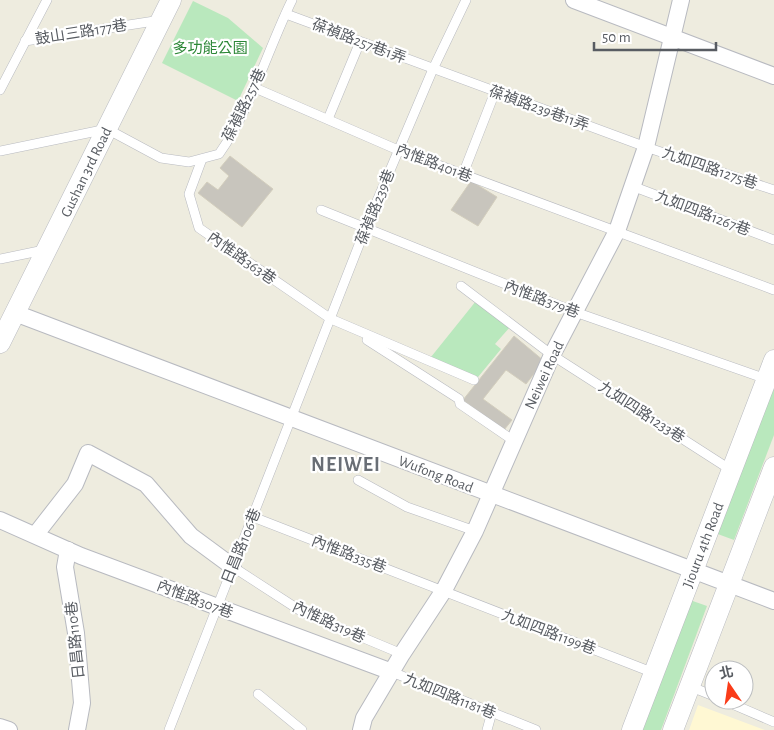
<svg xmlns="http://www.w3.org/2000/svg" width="774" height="730" viewBox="0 0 774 730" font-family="'Alegreya Sans','Noto Sans TC',sans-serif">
<rect width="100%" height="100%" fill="#eeecdf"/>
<path fill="#fff8d3" d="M 698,705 L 765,730 L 689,730 Z"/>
<g fill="#b9e8bd">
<path d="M 193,1 L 228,18 L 263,48 L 238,101 L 162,63 Z"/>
<path d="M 476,301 L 510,327 L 495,344 L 501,349 L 478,377 L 431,357 Z"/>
<path d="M 774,381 L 774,435 L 734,540 L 715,533 Z"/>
<path d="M 687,599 L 707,606 L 661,730 L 639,730 Z"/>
</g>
<g fill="#c8c5bd" stroke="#d3cebd">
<path d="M 230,156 L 273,189 L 242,227 L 198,193 L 207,182 L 218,190 L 229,176 L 220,168 Z"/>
<path d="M 471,181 L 497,197 L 478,226 L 451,210 Z"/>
<path d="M 514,336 L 544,361 L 526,384 L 506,370 L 483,399 L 512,420 L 504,430 L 463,400 Z"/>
</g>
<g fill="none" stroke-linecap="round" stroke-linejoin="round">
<defs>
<g id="service">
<path d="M 286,14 L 646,147 L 774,190"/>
<path d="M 25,41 L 161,20"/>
<path d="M 255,88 L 398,150 L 774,290"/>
<path d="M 0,90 L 47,0"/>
<path d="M 328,119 L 360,42"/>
<path d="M 0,151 L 107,129 L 161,158 L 189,162 L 219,154 C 252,107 267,51 292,0"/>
<path d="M 202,159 L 189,194 L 199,228 L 331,319 L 474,380"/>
<path d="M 463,174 L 495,92"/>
<path d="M 632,186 L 774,240"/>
<path d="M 321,210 L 575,312 L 766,379"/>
<path d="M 0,259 L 44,250"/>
<path d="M 461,286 L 552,355 L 731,470"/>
<path d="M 367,340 L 459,399 L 460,404 L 514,441"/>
<path d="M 358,480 L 407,507 L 475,531"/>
<path d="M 253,517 L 654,673"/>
<path d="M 233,567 L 304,613 L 402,654"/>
<path d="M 392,672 L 536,730"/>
<path d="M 689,686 L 714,696"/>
<path d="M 258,694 L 302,730"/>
<path d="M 723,700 L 774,722"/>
<path d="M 169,730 L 366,227 L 433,69 L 466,0"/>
<path d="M 487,730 L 492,712"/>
</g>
<g id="minor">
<path d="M 574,0 L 774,76"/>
<path d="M 15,313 L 774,601"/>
<path d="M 0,520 L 81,556 L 392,672"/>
<path d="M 36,534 L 75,484 L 88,453 L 146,484 L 191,536 L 233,567"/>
<path d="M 68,550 L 65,567 L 76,633 L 82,703 L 77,730"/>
<path d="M 0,727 L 9,730"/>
<path d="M 361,730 L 364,718 L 402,654 L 444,590 L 475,531 L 552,355 L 617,231 L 646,147 L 681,0"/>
</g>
<g id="tertiary">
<path d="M 0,343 L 171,0"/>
<path d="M 632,730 L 774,360"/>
<path d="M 673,730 L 774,467"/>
</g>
</defs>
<use href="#service" stroke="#b8bac0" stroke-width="10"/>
<use href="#minor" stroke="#b8bac0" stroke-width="18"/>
<use href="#tertiary" stroke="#b8bac0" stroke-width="21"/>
<use href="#service" stroke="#fff" stroke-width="9"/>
<use href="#minor" stroke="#fff" stroke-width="16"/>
<use href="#tertiary" stroke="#fff" stroke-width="20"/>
</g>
<g text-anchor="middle" stroke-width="4.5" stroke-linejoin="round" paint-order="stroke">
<g font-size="15" fill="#585c62" stroke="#fff">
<text transform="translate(81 32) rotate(-9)" y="5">鼓山三路177巷</text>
<text transform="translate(359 41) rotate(21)" y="5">葆禎路257巷1弄</text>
<text transform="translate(244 105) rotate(-64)" y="5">葆禎路257巷</text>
<text transform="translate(539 108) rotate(20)" y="5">葆禎路239巷11弄</text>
<text transform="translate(434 163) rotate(21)" y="5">內惟路401巷</text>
<text transform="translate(710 168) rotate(19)" y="5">九如四路1275巷</text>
<text transform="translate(86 172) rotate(-64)" y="5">Gushan 3rd Road</text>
<text transform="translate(375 207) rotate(-68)" y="5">葆禎路239巷</text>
<text transform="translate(703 213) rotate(21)" y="5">九如四路1267巷</text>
<text transform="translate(242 258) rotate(35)" y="5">內惟路363巷</text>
<text transform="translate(542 299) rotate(21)" y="5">內惟路379巷</text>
<text transform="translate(544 375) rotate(-65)" y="5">Neiwei Road</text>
<text transform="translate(642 412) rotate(33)" y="5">九如四路1233巷</text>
<text transform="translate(436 474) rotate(21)" y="5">Wufong Road</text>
<text transform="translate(703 545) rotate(-69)" y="5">Jiouru 4th Road</text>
<text transform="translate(241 546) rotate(-68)" y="5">日昌路106巷</text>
<text transform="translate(349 554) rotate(21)" y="5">內惟路335巷</text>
<text transform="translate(195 599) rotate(21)" y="5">內惟路307巷</text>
<text transform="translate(329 622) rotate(25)" y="5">內惟路319巷</text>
<text transform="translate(549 632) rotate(21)" y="5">九如四路1199巷</text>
<text transform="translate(75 640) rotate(-96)" y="5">日昌路110巷</text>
<text transform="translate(450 696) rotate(22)" y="5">九如四路1181巷</text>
</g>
<g font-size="15" fill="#2c8737" stroke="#fff">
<text x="210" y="53">多功能公園</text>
</g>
<g font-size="20" font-weight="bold" letter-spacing="1" fill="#696e75" stroke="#fff">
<text x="346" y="471">NEIWEI</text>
</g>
</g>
<g transform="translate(729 685) rotate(347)"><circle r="24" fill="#ffffff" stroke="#bcbec0"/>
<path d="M0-4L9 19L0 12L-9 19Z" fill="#fa3c19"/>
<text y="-8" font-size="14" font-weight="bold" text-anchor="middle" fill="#585c62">北</text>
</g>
<path d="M594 42v8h122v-8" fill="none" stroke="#585c62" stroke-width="2.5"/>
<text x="602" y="42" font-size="15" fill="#585c62" stroke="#ffffff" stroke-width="4" paint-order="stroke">50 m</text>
</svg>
